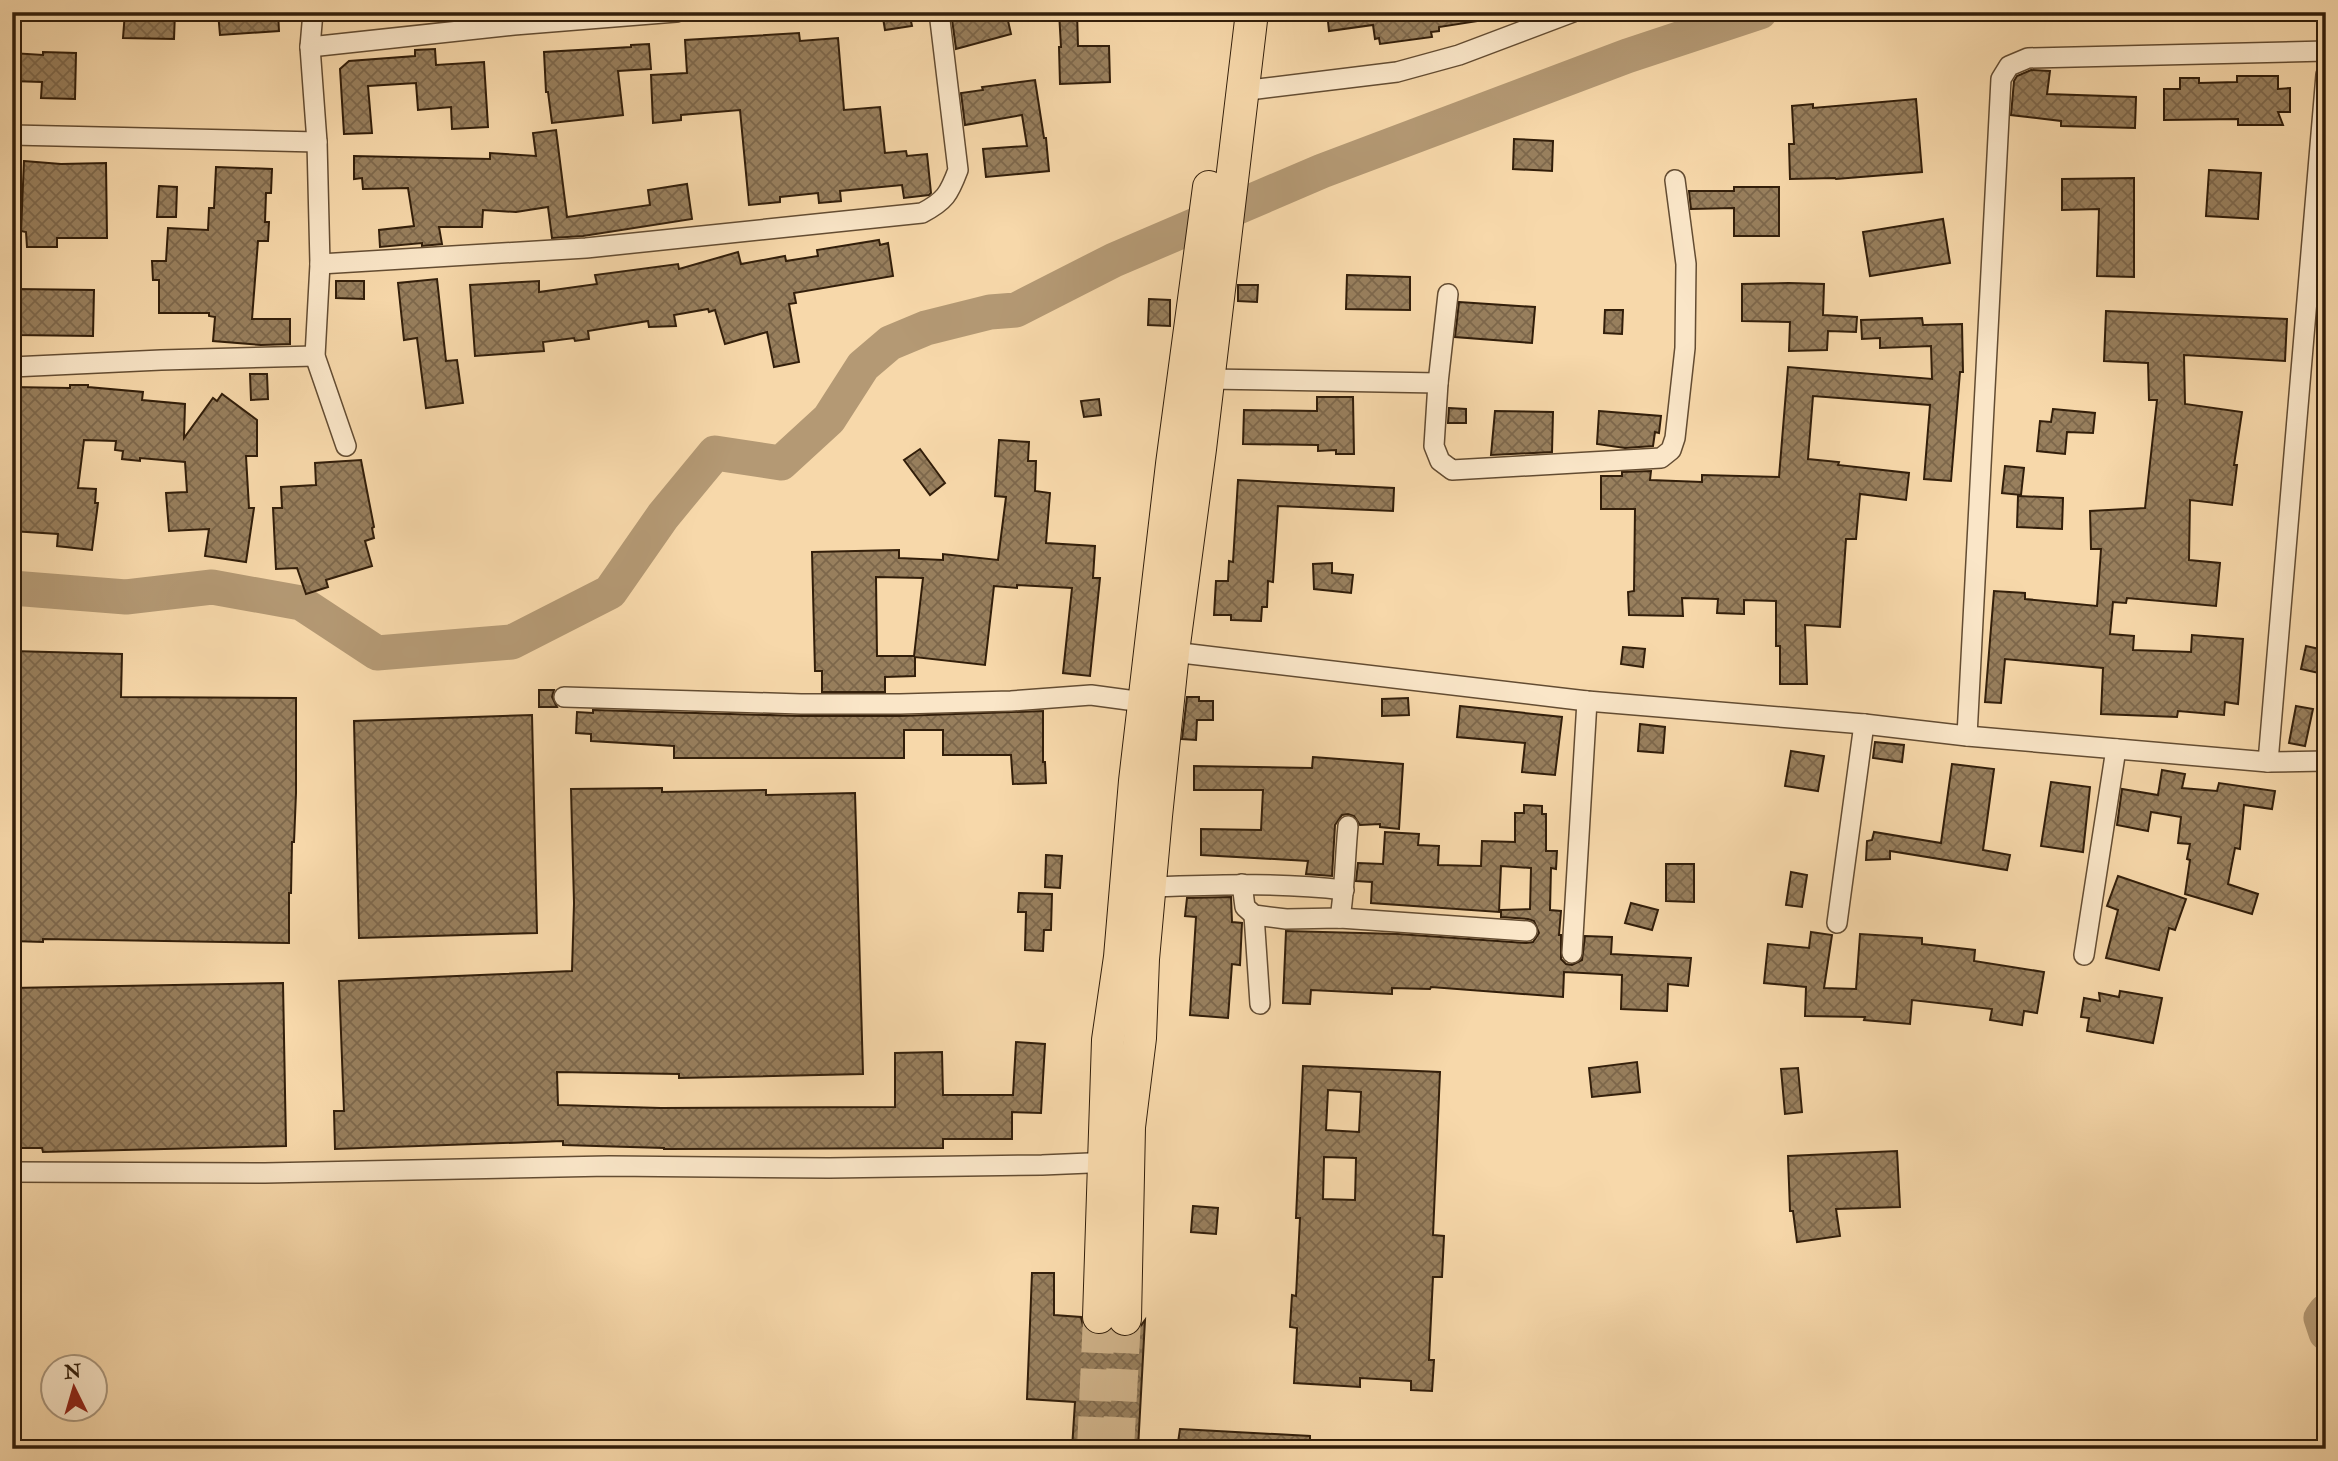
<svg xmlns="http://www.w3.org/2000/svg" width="2338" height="1461" viewBox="0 0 2338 1461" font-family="'IM FELL Double Pica',serif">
<defs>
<pattern id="building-cross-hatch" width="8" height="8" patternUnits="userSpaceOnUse" patternTransform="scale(1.75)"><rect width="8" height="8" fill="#987f5d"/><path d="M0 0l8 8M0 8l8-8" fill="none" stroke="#7d674b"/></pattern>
</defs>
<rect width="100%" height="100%" fill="#f7d8aa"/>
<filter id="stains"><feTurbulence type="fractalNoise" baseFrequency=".00286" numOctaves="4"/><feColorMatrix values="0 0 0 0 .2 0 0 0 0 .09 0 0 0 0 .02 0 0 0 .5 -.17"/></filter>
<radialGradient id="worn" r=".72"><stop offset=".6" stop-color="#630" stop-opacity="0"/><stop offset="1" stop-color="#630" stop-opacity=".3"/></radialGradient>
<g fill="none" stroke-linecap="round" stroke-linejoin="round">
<g stroke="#b49974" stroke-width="35">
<path d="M 12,588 L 126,597 L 212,587 L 301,603 L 377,653 L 512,642 L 610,592 L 663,516 L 715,453 L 781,463 L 829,419 L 863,366 L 890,343 L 926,328 L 990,312 L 1016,310 L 1114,260 L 1322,171 L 1627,56 L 1760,12"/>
<path d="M 2326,1311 L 2321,1318 L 2326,1333"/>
</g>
</g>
<g fill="url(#building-cross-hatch)" stroke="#321e0a" stroke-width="2" fill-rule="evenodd">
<path d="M 125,12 L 175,12 L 174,39 L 123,38 Z"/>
<path d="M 218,12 L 278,12 L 279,31 L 220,35 Z"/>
<path d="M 882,12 L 909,12 L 912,26 L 885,30 Z"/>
<path d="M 951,12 L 1006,12 L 1011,34 L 956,49 Z"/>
<path d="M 1059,12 L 1077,12 L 1078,46 L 1109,46 L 1110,82 L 1060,84 L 1059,47 L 1061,47 Z"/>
<path d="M 1327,12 L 1477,12 L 1478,21 L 1439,27 L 1439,31 L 1431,32 L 1432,37 L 1380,44 L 1379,38 L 1375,39 L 1373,25 L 1329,31 Z"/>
<path d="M 799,33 L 800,41 L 838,38 L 844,110 L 880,107 L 885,153 L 906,151 L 907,156 L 927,154 L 931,193 L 929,195 L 904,198 L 902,185 L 840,191 L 841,201 L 819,203 L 818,193 L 780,197 L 780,202 L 749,205 L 740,110 L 681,115 L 681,120 L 653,123 L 651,75 L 687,73 L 685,40 Z"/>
<path d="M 649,44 L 651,69 L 618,71 L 623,115 L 552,123 L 548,92 L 546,92 L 544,52 L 631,47 L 631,45 Z"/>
<path d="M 435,49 L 436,65 L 484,62 L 488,127 L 452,129 L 451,107 L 418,110 L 416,83 L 368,86 L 372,133 L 344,134 L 340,69 L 349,61 L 415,56 L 415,50 Z"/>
<path d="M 43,52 L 76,53 L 75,99 L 41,98 L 42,82 L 12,81 L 12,53 L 43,55 Z"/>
<path d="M 2031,70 L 2050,71 L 2047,94 L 2136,97 L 2135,128 L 2061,126 L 2061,121 L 2011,115 L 2014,81 L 2017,76 Z"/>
<path d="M 2237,76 L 2278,76 L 2278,89 L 2290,88 L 2290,112 L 2278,112 L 2283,125 L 2238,125 L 2238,119 L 2164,120 L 2164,89 L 2180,89 L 2180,78 L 2199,78 L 2199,83 L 2237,82 Z"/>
<path d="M 1035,80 L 1044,138 L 1046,138 L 1049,171 L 986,177 L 983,149 L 1027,146 L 1022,115 L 965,125 L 961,93 L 983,90 L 982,87 Z"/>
<path d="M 1916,99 L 1922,172 L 1836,179 L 1835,178 L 1790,179 L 1789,144 L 1794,144 L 1792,106 L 1813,104 L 1813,108 Z"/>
<path d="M 556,130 L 567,217 L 650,205 L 648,190 L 687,184 L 692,219 L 583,236 L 552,238 L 548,207 L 516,212 L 483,210 L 482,227 L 439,227 L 442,244 L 422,246 L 422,243 L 380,247 L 379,230 L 414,226 L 408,188 L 363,189 L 362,178 L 354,179 L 354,156 L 490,159 L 490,153 L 536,156 L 533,133 Z"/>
<path d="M 1514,139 L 1553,141 L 1552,171 L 1513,169 Z"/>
<path d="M 24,161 L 61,164 L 106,163 L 107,238 L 57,238 L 57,247 L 27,247 L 26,232 L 21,231 Z"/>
<path d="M 216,167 L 272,169 L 271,193 L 266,193 L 265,222 L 269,222 L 268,241 L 258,241 L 252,319 L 290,319 L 290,344 L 261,345 L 213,341 L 215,317 L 209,316 L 209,313 L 159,313 L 159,280 L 153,280 L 152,261 L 166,261 L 168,228 L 208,230 L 209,208 L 214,208 Z"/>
<path d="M 2209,170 L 2261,173 L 2258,219 L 2206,216 Z"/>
<path d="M 2134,178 L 2134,277 L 2097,276 L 2099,209 L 2062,210 L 2062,179 Z"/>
<path d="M 159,186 L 177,187 L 176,217 L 157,217 Z"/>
<path d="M 1734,187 L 1779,187 L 1779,236 L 1734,236 L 1734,208 L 1691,209 L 1689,191 L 1734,191 Z"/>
<path d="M 1943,219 L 1950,263 L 1870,276 L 1863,232 Z"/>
<path d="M 879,240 L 880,245 L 888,243 L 893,276 L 794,293 L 796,303 L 789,304 L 799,362 L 774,367 L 767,332 L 725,344 L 715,310 L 709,312 L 708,309 L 674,315 L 676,326 L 649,327 L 648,321 L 588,331 L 589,339 L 575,341 L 574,338 L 543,342 L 544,351 L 475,356 L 470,285 L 539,281 L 539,292 L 597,284 L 595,275 L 678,264 L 679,269 L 738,252 L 741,264 L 785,256 L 786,261 L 818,256 L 817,250 Z"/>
<path d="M 1347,275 L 1410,277 L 1410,310 L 1346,309 Z"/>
<path d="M 437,279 L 446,361 L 457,360 L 463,403 L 426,408 L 417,338 L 404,340 L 398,283 Z"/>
<path d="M 336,281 L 364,281 L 364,299 L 336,298 Z"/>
<path d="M 1789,283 L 1824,284 L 1823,315 L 1857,317 L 1856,332 L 1828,331 L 1827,350 L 1789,351 L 1790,322 L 1742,321 L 1742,284 Z"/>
<path d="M 1238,285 L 1258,285 L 1257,302 L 1238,301 Z"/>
<path d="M 17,289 L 94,290 L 93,336 L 16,335 Z"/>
<path d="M 1149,299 L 1170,300 L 1170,326 L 1148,325 Z"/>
<path d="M 1459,302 L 1535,307 L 1532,343 L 1455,337 Z"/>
<path d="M 1605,310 L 1623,310 L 1622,334 L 1604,333 Z"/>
<path d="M 2106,311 L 2287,319 L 2285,361 L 2184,355 L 2185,404 L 2242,412 L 2234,465 L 2237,465 L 2232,505 L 2190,500 L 2189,560 L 2220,563 L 2216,606 L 2127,598 L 2126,603 L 2113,602 L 2110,634 L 2134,636 L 2133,650 L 2191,652 L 2192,635 L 2243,639 L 2238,704 L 2225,702 L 2224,715 L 2178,711 L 2177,717 L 2101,714 L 2103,668 L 2005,659 L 2001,703 L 1985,702 L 1994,591 L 2025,593 L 2025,599 L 2097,606 L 2101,549 L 2091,549 L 2090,511 L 2145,508 L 2157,400 L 2149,400 L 2148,363 L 2104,361 Z"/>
<path d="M 1922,318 L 1923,325 L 1962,324 L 1963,372 L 1960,372 L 1951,481 L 1924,479 L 1930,405 L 1813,396 L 1808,459 L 1839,462 L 1838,465 L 1909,473 L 1906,500 L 1860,494 L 1856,539 L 1846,539 L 1840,627 L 1805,625 L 1807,684 L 1780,684 L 1780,646 L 1776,646 L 1776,601 L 1744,600 L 1744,614 L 1717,613 L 1718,599 L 1682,598 L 1683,616 L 1629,615 L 1628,592 L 1634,591 L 1635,509 L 1601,509 L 1601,476 L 1622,476 L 1622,472 L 1651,471 L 1650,480 L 1702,482 L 1702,475 L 1779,477 L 1788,367 L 1932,379 L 1931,346 L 1880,348 L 1880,338 L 1862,339 L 1861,320 Z"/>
<path d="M 250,374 L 267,374 L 268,399 L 251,400 Z"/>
<path d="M 70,385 L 88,385 L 88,387 L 143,392 L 142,400 L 185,404 L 184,438 L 213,398 L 217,401 L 222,394 L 257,420 L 257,456 L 246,456 L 249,508 L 254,508 L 246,562 L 205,556 L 209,529 L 169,531 L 166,493 L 187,492 L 185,462 L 140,458 L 140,461 L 122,459 L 123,451 L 115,450 L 116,441 L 84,440 L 78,488 L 96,489 L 95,503 L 98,503 L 92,550 L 57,546 L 58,534 L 12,531 L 12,387 L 70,388 Z"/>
<path d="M 1317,397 L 1353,397 L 1354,454 L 1336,454 L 1336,450 L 1318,451 L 1318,445 L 1243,444 L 1244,410 L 1317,411 Z"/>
<path d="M 1099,399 L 1101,415 L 1084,417 L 1081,401 Z"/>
<path d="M 1449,408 L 1466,409 L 1466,423 L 1448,423 Z"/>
<path d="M 2053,409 L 2095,413 L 2093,433 L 2067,432 L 2065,454 L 2037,451 L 2040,421 L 2051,422 Z"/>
<path d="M 1495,411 L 1553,412 L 1552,452 L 1491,455 Z"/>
<path d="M 1599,411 L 1661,416 L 1659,433 L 1655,432 L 1653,446 L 1625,448 L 1597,444 Z"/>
<path d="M 999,440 L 1029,442 L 1028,461 L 1036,461 L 1035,491 L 1050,493 L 1046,543 L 1095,546 L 1093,578 L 1100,578 L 1090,676 L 1063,673 L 1072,588 L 1017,585 L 1017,588 L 994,586 L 985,665 L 915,657 L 915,676 L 885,677 L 885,692 L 822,692 L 822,671 L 815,671 L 812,552 L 899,550 L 899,558 L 943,560 L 943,554 L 998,560 L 1006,497 L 995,496 ZM 876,577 L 923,578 L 914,656 L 877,656 Z"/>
<path d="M 920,449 L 945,483 L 930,495 L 904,460 Z"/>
<path d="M 361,460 L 374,527 L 372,528 L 374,538 L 365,541 L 372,566 L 326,580 L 328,587 L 306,594 L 297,568 L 276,569 L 273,508 L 282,508 L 281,487 L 316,485 L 315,463 Z"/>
<path d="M 2005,466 L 2024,468 L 2021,495 L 2002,493 Z"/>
<path d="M 1238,480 L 1394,488 L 1393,511 L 1278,506 L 1273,582 L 1268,581 L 1267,607 L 1262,607 L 1261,621 L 1231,620 L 1231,615 L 1214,615 L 1216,581 L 1228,581 L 1229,561 L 1233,562 Z"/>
<path d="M 2018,496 L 2063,498 L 2062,529 L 2017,527 Z"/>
<path d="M 1332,563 L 1332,573 L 1353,575 L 1351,593 L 1314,589 L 1313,564 Z"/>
<path d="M 2306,646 L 2324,650 L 2319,673 L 2301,669 Z"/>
<path d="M 1623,647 L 1645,649 L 1643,667 L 1621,664 Z"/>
<path d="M 12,651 L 122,654 L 121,697 L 296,698 L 296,793 L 294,842 L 292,842 L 291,893 L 289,893 L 289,943 L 43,939 L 43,942 L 12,941 Z"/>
<path d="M 539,690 L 554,690 L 552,697 L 557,707 L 539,707 Z"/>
<path d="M 1187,697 L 1199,697 L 1199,701 L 1213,701 L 1213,720 L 1197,720 L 1196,740 L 1182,739 Z"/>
<path d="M 1408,698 L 1409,715 L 1382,716 L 1382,699 Z"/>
<path d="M 1460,706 L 1562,717 L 1555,775 L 1522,772 L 1525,743 L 1457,737 Z"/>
<path d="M 2296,706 L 2313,709 L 2305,746 L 2289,743 Z"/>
<path d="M 593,710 L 801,716 L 900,716 L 1043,711 L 1043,762 L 1045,762 L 1046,783 L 1013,784 L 1011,755 L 943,755 L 943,730 L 904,730 L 904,758 L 674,758 L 674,746 L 591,741 L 591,734 L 576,733 L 577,712 L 593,713 Z"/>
<path d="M 532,715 L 537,933 L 359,938 L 354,721 Z"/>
<path d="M 1640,724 L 1665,727 L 1663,753 L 1638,751 Z"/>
<path d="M 1875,742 L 1904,745 L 1902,762 L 1873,758 Z"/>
<path d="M 1791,751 L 1824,756 L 1818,791 L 1785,786 Z"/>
<path d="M 1313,757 L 1403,764 L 1399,829 L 1380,827 L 1380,824 L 1360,825 L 1354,816 L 1348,814 L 1342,815 L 1335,825 L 1332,876 L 1306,874 L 1308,861 L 1201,855 L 1201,829 L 1261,830 L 1263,790 L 1194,790 L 1194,766 L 1312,768 Z"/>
<path d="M 1952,764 L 1994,769 L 1983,850 L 2010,855 L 2007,870 L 1890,851 L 1890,859 L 1866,860 L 1867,841 L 1872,840 L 1874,832 L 1941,843 Z"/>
<path d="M 2162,770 L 2185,774 L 2182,788 L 2217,791 L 2219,783 L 2275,791 L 2272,809 L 2244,805 L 2240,849 L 2235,848 L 2228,884 L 2258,894 L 2252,914 L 2185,894 L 2190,860 L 2187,859 L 2190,844 L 2178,843 L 2181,817 L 2151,812 L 2148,831 L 2117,825 L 2122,789 L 2158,795 Z"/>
<path d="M 2051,782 L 2090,787 L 2083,852 L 2041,846 Z"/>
<path d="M 662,788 L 662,792 L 766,790 L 766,795 L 855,793 L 863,1074 L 679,1078 L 679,1074 L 557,1072 L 558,1105 L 661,1108 L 895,1107 L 895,1053 L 942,1052 L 943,1095 L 1013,1095 L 1016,1042 L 1045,1044 L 1041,1113 L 1012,1112 L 1012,1139 L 943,1139 L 943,1148 L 664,1149 L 664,1148 L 563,1145 L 563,1141 L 335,1149 L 334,1111 L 344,1111 L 339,981 L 572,971 L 574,903 L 571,789 Z"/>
<path d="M 1524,805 L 1542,806 L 1542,814 L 1546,814 L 1546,851 L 1557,851 L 1556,869 L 1551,868 L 1550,910 L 1561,911 L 1559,935 L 1561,935 L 1561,959 L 1566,964 L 1572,965 L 1582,960 L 1585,936 L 1612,937 L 1611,954 L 1691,958 L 1688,986 L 1668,984 L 1667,1011 L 1621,1009 L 1622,975 L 1564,972 L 1563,997 L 1431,987 L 1430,989 L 1392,988 L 1392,994 L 1311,990 L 1310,1004 L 1283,1003 L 1286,931 L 1398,934 L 1526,943 L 1533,942 L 1539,933 L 1534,921 L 1528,919 L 1501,917 L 1501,910 L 1530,909 L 1531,868 L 1501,866 L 1499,912 L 1371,903 L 1372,882 L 1356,881 L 1358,863 L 1383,864 L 1385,832 L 1419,834 L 1418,845 L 1439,846 L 1438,865 L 1481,866 L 1482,841 L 1515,842 L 1515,813 L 1524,813 Z"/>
<path d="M 1046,855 L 1062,856 L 1060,888 L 1045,887 Z"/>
<path d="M 1666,864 L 1694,864 L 1694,902 L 1666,901 Z"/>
<path d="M 1791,872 L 1807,875 L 1802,907 L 1786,905 Z"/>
<path d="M 2118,876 L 2186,899 L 2175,930 L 2169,928 L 2159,970 L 2106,958 L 2118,910 L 2107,906 Z"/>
<path d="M 1019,893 L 1052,894 L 1051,930 L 1044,930 L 1043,951 L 1025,950 L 1026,912 L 1018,912 Z"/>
<path d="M 1231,897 L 1232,922 L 1242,923 L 1240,965 L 1232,964 L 1228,1018 L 1190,1015 L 1196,917 L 1185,916 L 1187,898 Z"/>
<path d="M 1631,903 L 1658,910 L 1652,930 L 1625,923 Z"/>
<path d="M 1811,932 L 1832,935 L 1824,988 L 1856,989 L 1860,934 L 1922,938 L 1922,944 L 1975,950 L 1974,961 L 2044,972 L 2037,1013 L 2024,1011 L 2022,1025 L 1990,1020 L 1992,1009 L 1912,1000 L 1910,1024 L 1864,1020 L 1865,1017 L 1805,1016 L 1806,987 L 1764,983 L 1768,944 L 1809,948 Z"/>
<path d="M 283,983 L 286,1146 L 43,1152 L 42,1148 L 12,1148 L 12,988 Z"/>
<path d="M 2120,991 L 2162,998 L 2153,1043 L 2087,1031 L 2089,1018 L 2081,1017 L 2084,998 L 2100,1001 L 2099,993 L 2119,997 Z"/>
<path d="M 1637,1062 L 1640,1092 L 1592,1097 L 1589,1068 Z"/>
<path d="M 1303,1066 L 1440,1072 L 1433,1235 L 1444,1236 L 1442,1277 L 1433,1277 L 1429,1360 L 1434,1360 L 1432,1391 L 1411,1390 L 1411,1381 L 1360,1378 L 1360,1387 L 1294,1383 L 1297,1328 L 1290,1327 L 1292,1295 L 1296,1296 L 1300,1218 L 1296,1218 ZM 1328,1090 L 1361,1092 L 1359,1132 L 1326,1130 ZM 1324,1157 L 1356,1158 L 1355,1200 L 1323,1199 Z"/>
<path d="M 1798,1068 L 1802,1112 L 1785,1114 L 1781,1069 Z"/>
<path d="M 1897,1151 L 1900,1207 L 1836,1209 L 1840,1236 L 1797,1242 L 1793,1211 L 1790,1211 L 1788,1156 Z"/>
<path d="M 1193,1206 L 1218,1208 L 1216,1234 L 1191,1232 Z"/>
<path d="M 1032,1273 L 1054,1273 L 1054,1315 L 1081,1317 L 1083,1326 L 1090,1333 L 1099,1335 L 1111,1330 L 1116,1335 L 1125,1337 L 1134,1335 L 1145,1320 L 1138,1449 L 1072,1449 L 1075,1402 L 1027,1399 Z"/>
<path d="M 1180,1429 L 1310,1436 L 1310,1449 L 1177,1449 Z"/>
</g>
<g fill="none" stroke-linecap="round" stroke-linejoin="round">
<g stroke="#d0b38a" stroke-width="32" stroke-dasharray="32 16" stroke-linecap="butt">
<path d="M 1093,1449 L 1099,1317"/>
<path d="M 1118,1449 L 1125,1319"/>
</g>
<defs>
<g id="street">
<path d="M 313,12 L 310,47 L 317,142 L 320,264 L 315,356 L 346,446"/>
<path d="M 310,47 L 514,25 L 676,12"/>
<path d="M 1241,91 L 1397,72 L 1459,55 L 1573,12"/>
<path d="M 12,135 L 317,142"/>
<path d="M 320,264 L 586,248 L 922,213 C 945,201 949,194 958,170 L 939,12"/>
<path d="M 1448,294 L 1438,383 L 1434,446 L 1440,461 L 1452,470 L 1661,458 L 1671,450 L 1675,438 L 1685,348 L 1686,264 L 1675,180"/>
<path d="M 12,367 L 161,360 L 315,356"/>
<path d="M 1208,379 L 1438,383"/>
<path d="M 1173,652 L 1587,701 L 1864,724 L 1967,736 L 2268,762 L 2326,761"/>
<path d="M 564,697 L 801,704 L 900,704 L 1011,701 L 1091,695 L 1143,702"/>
<path d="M 1967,736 L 2001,79 L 2009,66 L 2028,58 L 2326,51"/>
<path d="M 2268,762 L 2326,75"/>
<path d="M 1242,884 L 1245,907 L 1254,915 L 1286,919 L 1340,918 L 1527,931"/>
<path d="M 1150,887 C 1215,885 1279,882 1344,890"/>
<path d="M 1254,915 L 1260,1004"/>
<path d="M 1340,918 C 1345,887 1345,857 1348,826"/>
<path d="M 1837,923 L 1864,724"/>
<path d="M 1572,953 L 1587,701"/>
<path d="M 2084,955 L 2116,749"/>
<path d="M 12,1172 L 265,1173 L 609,1166 L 829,1168 L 1042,1165 L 1113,1162"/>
</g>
<g id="primary">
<path d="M 1099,1317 L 1108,1040 L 1120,957 L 1135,781 L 1172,464 L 1209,187"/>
<path d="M 1125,1319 L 1129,1127 L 1140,1038 L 1143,959 L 1156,816 L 1173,652 L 1200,449 L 1252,12"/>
</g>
</defs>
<use href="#street" stroke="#634c32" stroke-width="22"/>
<use href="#primary" stroke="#321e0a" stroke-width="34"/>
<use href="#street" stroke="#fae6c8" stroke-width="19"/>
<use href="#primary" stroke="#f7d8aa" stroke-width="32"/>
</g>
<rect width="2338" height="1461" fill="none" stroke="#f7d8aa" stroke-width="42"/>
<rect x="14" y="14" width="2310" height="1433" fill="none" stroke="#321e0a" stroke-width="3.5"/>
<rect x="21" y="21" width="2296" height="1419" fill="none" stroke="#321e0a" stroke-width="2"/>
<g transform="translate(74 1388) rotate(355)"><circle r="33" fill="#fae6c8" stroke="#aa967c" stroke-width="2"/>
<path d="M0-5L12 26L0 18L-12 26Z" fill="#8f2418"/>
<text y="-10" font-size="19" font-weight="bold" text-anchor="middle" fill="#321e0a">N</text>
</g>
<rect width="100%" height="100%" filter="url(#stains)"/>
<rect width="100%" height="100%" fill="url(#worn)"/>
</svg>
